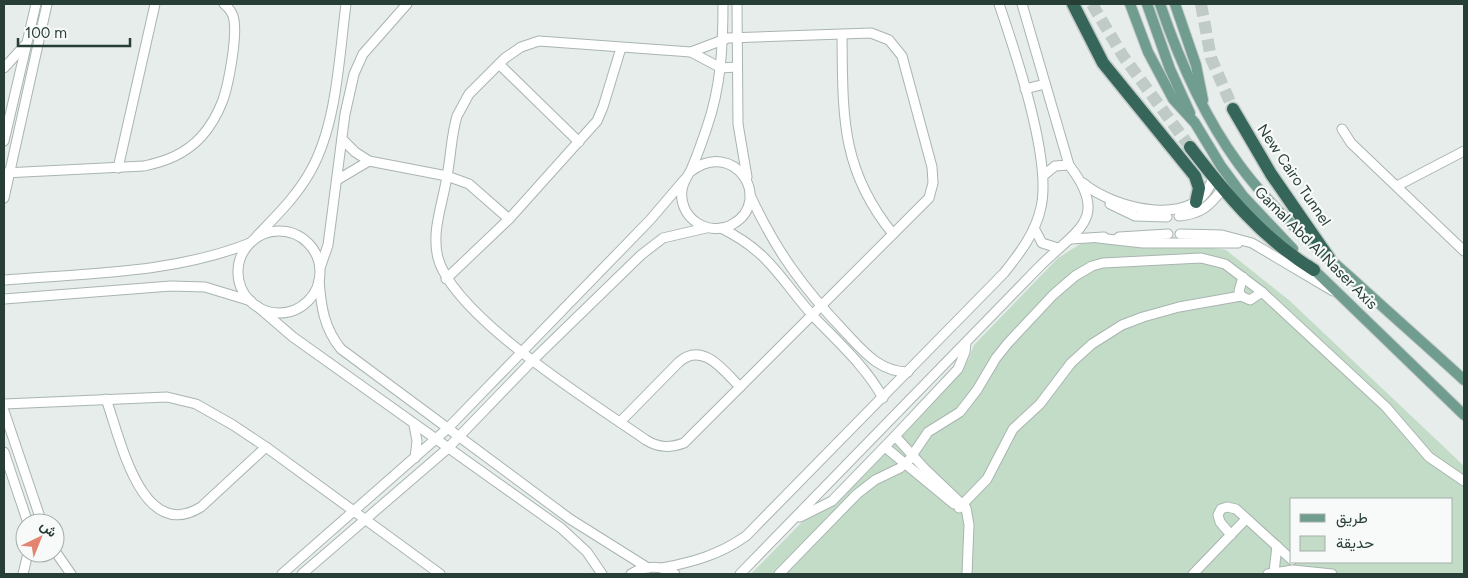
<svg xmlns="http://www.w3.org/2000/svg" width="1468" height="578" viewBox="0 0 1468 578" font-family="Figtree,Vazirmatn,sans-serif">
<rect width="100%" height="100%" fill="#e6edea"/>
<path fill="#c2dcc7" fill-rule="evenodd" d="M 1165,241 L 1226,250 L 1290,301 L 1464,466 L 1464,574 L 751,574 L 805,519 L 820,512 L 968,360 L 974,345 L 1058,258 L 1082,243 ZM 1292,499 L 1452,499 L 1452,562 L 1292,562 Z"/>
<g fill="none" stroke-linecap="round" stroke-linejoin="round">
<g stroke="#c0cac6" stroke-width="12" stroke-dasharray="12 6" stroke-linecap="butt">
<path d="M 1092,4 L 1123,56 L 1190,147"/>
<path d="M 1201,4 L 1211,58 L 1233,109"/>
</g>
<defs>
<g id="minor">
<path d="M 737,4 L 738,124 L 747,177"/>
<path d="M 871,33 L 889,40 L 902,56 L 932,167 L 933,183 L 929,198 L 684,443 C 670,448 659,448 646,440 C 594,404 454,317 438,258 C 431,231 443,203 447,176 C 451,156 451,136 457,116 L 469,94 L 505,58 L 521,47 L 539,41 L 691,52 L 728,38 Z"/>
<path d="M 842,35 C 843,114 840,169 893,234"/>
<path d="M 691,52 L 721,68 L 736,67"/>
<path d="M 499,64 L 579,142"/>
<path d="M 4,68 L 25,45"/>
<path d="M 1025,89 L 1045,84"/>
<path d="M 1342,129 L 1351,143 L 1464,251"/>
<path d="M 342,139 L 355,152 L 369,161 L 447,176 L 469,184 L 509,219"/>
<path d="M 4,141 L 36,4"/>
<path d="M 118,168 L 155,4"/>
<path d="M 690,172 C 734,137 774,200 733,224 C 709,238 678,218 682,190 C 683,182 687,177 691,170 C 697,156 702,142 707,127 C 721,87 723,46 723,4"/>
<path d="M 4,173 L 144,166 C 167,161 185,154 201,137 C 211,126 218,113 223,100 C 229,82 237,38 234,20 C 233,13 229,8 224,4"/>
<path d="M 1044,175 L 1055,166 L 1069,165"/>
<path d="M 337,180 L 369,161"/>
<path d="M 1083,183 C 1113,209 1201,231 1213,176"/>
<path d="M 1397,186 L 1464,151"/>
<path d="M 750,195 C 776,251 803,288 846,333 C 864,352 880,372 908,372"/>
<path d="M 4,198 L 47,4"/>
<path d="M 1110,204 L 1135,216 L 1167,217"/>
<path d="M 1179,216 C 1201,214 1210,206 1223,188"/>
<path d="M 721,228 C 770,252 780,279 814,317 C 839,343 866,367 883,398"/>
<path d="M 1034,228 L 1042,243 L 1058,248"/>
<circle cx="279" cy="272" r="41"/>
<path d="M 1180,234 L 1222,235 L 1252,243 L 1333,291"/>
<path d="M 256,237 C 275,217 296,197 310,172 C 337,125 339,57 346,4"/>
<path d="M 1119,237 L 1168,234"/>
<path d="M 1098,238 L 1143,243 L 1238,243"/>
<path d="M 1071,239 L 1104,237"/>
<path d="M 320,268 L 328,245 L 345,114 L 354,74 L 363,54 L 407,4"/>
<path d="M 446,279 L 509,219 L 597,121 L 603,107 L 621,48"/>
<path d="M 4,280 C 86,273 172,274 250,243"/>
<path d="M 319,280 C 321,307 324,328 341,349 L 570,519 L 648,568"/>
<path d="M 1241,296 L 1239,291 L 1243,277"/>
<path d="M 4,299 L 171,286 L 205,287 L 251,301"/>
<path d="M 257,306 L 293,337 L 561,528 L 587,552 L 602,574"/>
<path d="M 106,399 C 120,437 141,544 201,507 L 266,447"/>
<path d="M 4,404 L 167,397 L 196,404 L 233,425 L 266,447 L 440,574"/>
<path d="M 4,411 L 42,523"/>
<path d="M 620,422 L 679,362 C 703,341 724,371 740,387"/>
<path d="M 414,425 L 417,441 L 415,458"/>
<path d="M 895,436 L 925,469 L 966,508 L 969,525 L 967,574"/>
<path d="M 885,447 L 954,504"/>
<path d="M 4,452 L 28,523"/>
<path d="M 959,508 L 987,479 L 1013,429 L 1040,404 L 1071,363 L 1092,344 L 1122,325 L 1143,317 L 1179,307 L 1241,296 L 1250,300 L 1262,292"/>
<path d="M 800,517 L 832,501 L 895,436 L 958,369 L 965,352 L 966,343"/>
<path d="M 1231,535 L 1220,522 L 1218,515 L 1221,509 L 1227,507 L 1236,509 L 1292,560"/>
<path d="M 55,551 L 71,574"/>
<path d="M 662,568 C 693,562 719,555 746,536 L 1004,273 C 1020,253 1036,232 1041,207 C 1052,160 1015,51 999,4"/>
<path d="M 1274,572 L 1277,546"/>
<path d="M 23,574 L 28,553"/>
<path d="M 282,574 L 447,429 L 650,220 L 685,179"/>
<path d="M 302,574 L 447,449 L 533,360 L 641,255 L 663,238 L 706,228"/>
<path d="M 631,574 C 645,565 662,565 675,574"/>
<path d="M 740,574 L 1041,265 C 1078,229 1110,218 1069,165 L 1022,4"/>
<path d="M 779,574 L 857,494 L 875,480 L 900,468 L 909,460 L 928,432 L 960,412 L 977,390 L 996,358 L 1008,343 L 1053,295 L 1075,276 L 1092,266 L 1103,263 L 1201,258 L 1225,264 L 1262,292 L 1386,407 L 1429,457 L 1464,481"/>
<path d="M 1193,574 L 1246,519"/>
<path d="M 1268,574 L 1293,570 L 1332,574"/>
</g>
<g id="major">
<path d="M 1130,4 L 1148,52 L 1173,99 L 1195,123 L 1221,166 L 1243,196 L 1293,249"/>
<path d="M 1147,4 L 1170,69 L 1190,113"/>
<path d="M 1160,4 C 1179,60 1203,115 1238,163 C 1269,206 1309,241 1349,276 C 1387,311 1426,345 1464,380"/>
<path d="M 1175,4 L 1196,65 L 1203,100"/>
<path d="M 1309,265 L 1464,415"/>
</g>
<g id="highway">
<path d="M 1073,4 L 1103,63 L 1195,176 L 1199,188 L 1196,202"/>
<path d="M 1233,109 L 1271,174 L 1329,258"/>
<path d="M 1190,147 C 1226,194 1263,239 1314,270"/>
</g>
</defs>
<use href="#minor" stroke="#a9b5b0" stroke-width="11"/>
<use href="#major" stroke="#c3c9c7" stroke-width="12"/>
<use href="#highway" stroke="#c3c9c7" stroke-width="15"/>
<use href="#minor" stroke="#fff" stroke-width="9"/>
<use href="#major" stroke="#709d8f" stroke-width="10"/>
<use href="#highway" stroke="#366659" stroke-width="12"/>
</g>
<g text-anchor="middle" stroke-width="4.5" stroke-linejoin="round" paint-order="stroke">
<g font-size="15" fill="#273e36" stroke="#f7faf8">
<text transform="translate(1294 175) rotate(56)" y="5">New Cairo Tunnel</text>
<text transform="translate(1316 248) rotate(45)" y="5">Gamal Abd Al Naser Axis</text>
</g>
</g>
<rect width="1468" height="578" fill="none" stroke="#273e36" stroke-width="10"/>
<rect x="1290" y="498" width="162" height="65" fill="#f7faf8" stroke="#a4afaa"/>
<rect x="1300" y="514" width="25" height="8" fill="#709d8f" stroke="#a4afaa"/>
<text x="1336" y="523" font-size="15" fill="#273e36">طريق</text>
<rect x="1300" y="536" width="25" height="15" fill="#c2dcc7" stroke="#a4afaa"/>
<text x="1336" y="548" font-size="15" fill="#273e36">حديقة</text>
<g transform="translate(40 538) rotate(43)"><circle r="24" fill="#f7faf8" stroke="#a4afaa"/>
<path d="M0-4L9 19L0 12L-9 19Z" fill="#e28470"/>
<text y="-8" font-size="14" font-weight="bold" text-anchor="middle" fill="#273e36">ش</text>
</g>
<path d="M18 38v8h112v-8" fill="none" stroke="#273e36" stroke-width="2.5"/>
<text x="25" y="38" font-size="15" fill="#273e36" stroke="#f7faf8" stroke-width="4" paint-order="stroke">100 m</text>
</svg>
